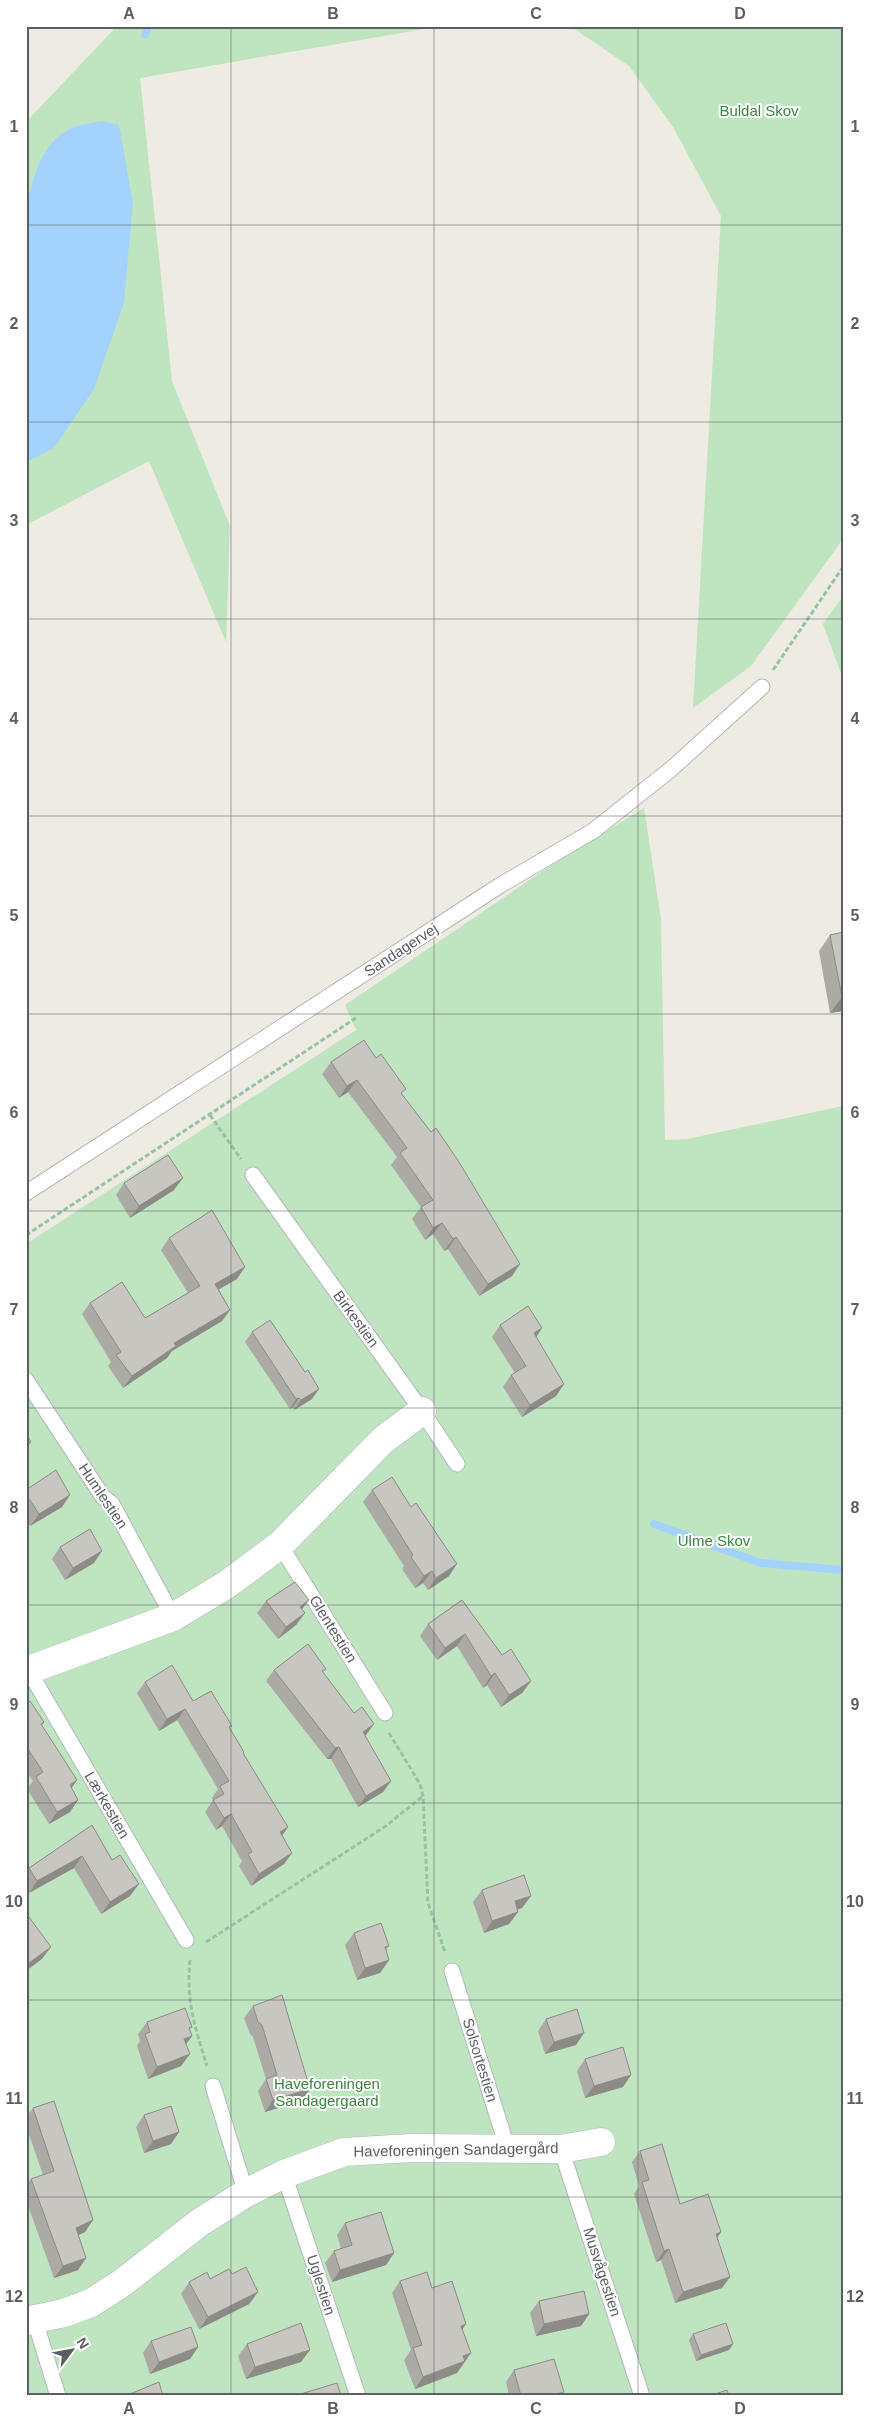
<svg xmlns="http://www.w3.org/2000/svg" width="869" height="2422" viewBox="0 0 869 2422" font-family="Helvetica,sans-serif">
<rect width="100%" height="100%" fill="#edebe2"/>
<g fill="#bfe4c0">
<path d="M 117,26 L 442,26 L 140,78 L 172,381 L 230,526 L 226,642 L 149,461 L 26,525 L 26,122 Z"/>
<path d="M 570,26 L 843,26 L 843,539 L 751,666 L 693,708 L 721,216 L 673,127 L 629,66 Z"/>
<path d="M 843,596 L 843,679 L 823,624 Z"/>
<path d="M 644,808 L 661,919 L 665,1140 L 687,1139 L 843,1106 L 843,2396 L 26,2396 L 26,1244 L 356,1030 L 345,1005 L 553,864 Z"/>
</g>
<path fill="#a3d3fc" d="M 102,121 L 119,125 L 133,203 L 124,303 L 94,389 L 54,448 L 26,462 L 26,212 C 32,180 40,143 72,128 C 81,124 93,123 102,121 Z"/>
<g fill="none" stroke-linecap="round" stroke-linejoin="round">
<g stroke="#a3d3fc" stroke-width="8">
<path d="M 145,35 L 148,26"/>
<path d="M 654,1524 L 761,1563 L 843,1570"/>
</g>
<defs>
<g id="service">
<path d="M 253,1175 L 422,1411 L 457,1464"/>
<path d="M 26,1193 L 499,886 L 593,831 L 670,770 L 762,687"/>
<path d="M 26,1380 L 103,1497 L 112,1504 L 173,1617"/>
<path d="M 280,1545 L 385,1713"/>
<path d="M 29,1671 L 186,1940"/>
<path d="M 452,1971 L 508,2150"/>
<path d="M 213,2086 L 246,2193"/>
<path d="M 561,2149 L 642,2396"/>
<path d="M 284,2174 L 358,2396"/>
<path d="M 35,2321 L 58,2396"/>
</g>
<g id="minor">
<path d="M 26,1671 L 173,1617 L 226,1585 L 280,1545 L 383,1440 L 422,1411"/>
<path d="M 26,2321 L 64,2313 L 91,2303 L 122,2283 L 199,2223 L 246,2193 L 284,2174 L 344,2152 L 411,2148 L 561,2149 L 601,2142"/>
</g>
</defs>
<use href="#service" stroke="#b5b8bc" stroke-width="17"/>
<use href="#minor" stroke="#b5b8bc" stroke-width="29"/>
<g stroke="#97c3a5" stroke-width="3" stroke-dasharray="5 2.5" stroke-linecap="butt">
<path d="M 773,670 L 843,567"/>
<path d="M 210,1115 L 241,1159"/>
<path d="M 26,1235 L 356,1018"/>
<path d="M 389,1733 L 420,1784 L 423,1796 L 428,1903 L 445,1952"/>
<path d="M 206,1942 L 386,1826 L 423,1796"/>
<path d="M 190,1960 C 186,2002 195,2027 207,2066"/>
</g>
<use href="#service" stroke="#fff" stroke-width="15"/>
<use href="#minor" stroke="#fff" stroke-width="28"/>
</g>
<g fill="#acaaa5">
<path d="M 843,932 L 843,1011 L 830,1013 L 819,951 L 830,935 Z"/>
<path d="M 331,1062 L 402,1095 L 512,1276 L 479,1296 L 448,1249 L 444,1251 L 433,1234 L 425,1240 L 412,1219 L 421,1207 L 391,1165 L 397,1157 L 348,1092 L 339,1098 L 322,1074 Z"/>
<path d="M 124,1183 L 174,1190 L 130,1218 L 116,1195 Z"/>
<path d="M 169,1238 L 237,1279 L 219,1289 L 230,1310 L 222,1321 L 172,1351 L 167,1358 L 123,1388 L 108,1366 L 111,1362 L 82,1314 L 90,1303 L 145,1318 L 188,1293 L 161,1250 Z"/>
<path d="M 500,1325 L 542,1328 L 536,1338 L 564,1384 L 556,1396 L 522,1417 L 503,1387 L 511,1375 L 515,1373 L 492,1337 Z"/>
<path d="M 252,1332 L 305,1372 L 312,1399 L 294,1410 L 293,1407 L 290,1409 L 245,1342 Z"/>
<path d="M 26,1490 L 70,1495 L 62,1507 L 30,1526 L 26,1520 Z"/>
<path d="M 372,1490 L 449,1576 L 428,1590 L 423,1583 L 415,1588 L 402,1569 L 404,1566 L 363,1502 Z"/>
<path d="M 60,1547 L 94,1563 L 65,1580 L 52,1559 Z"/>
<path d="M 462,1600 L 502,1655 L 531,1681 L 522,1693 L 501,1707 L 487,1685 L 483,1688 L 457,1646 L 437,1660 L 420,1636 L 428,1624 Z"/>
<path d="M 266,1601 L 302,1610 L 296,1625 L 278,1639 L 257,1613 Z"/>
<path d="M 326,1669 L 323,1672 L 365,1736 L 391,1781 L 383,1792 L 358,1807 L 331,1759 L 327,1759 L 266,1681 L 274,1670 Z"/>
<path d="M 145,1682 L 193,1701 L 230,1729 L 244,1752 L 243,1754 L 282,1835 L 292,1853 L 284,1864 L 251,1886 L 239,1866 L 242,1861 L 222,1826 L 216,1830 L 205,1812 L 213,1800 L 212,1798 L 218,1789 L 177,1720 L 159,1731 L 137,1693 Z"/>
<path d="M 26,1704 L 44,1722 L 42,1726 L 71,1788 L 78,1800 L 70,1812 L 49,1824 L 27,1789 L 33,1781 L 26,1771 Z"/>
<path d="M 92,1825 L 112,1860 L 130,1896 L 101,1914 L 74,1868 L 29,1893 L 26,1889 L 26,1872 L 29,1868 Z"/>
<path d="M 482,1890 L 522,1908 L 517,1910 L 518,1912 L 509,1924 L 484,1933 L 473,1902 Z"/>
<path d="M 354,1933 L 389,1946 L 386,1950 L 389,1960 L 380,1973 L 357,1980 L 345,1945 Z"/>
<path d="M 253,2006 L 310,2089 L 301,2101 L 265,2112 L 258,2091 L 266,2079 L 253,2037 L 250,2034 L 244,2018 Z"/>
<path d="M 546,2019 L 576,2045 L 545,2054 L 538,2031 Z"/>
<path d="M 147,2022 L 192,2027 L 189,2030 L 192,2036 L 186,2044 L 181,2066 L 148,2079 L 137,2046 L 140,2041 L 138,2034 Z"/>
<path d="M 585,2059 L 623,2087 L 585,2098 L 577,2071 Z"/>
<path d="M 33,2108 L 93,2220 L 85,2232 L 78,2235 L 86,2258 L 78,2270 L 54,2278 L 26,2200 L 26,2186 L 31,2179 L 43,2175 L 26,2126 L 26,2117 Z"/>
<path d="M 144,2115 L 179,2132 L 171,2144 L 144,2153 L 136,2127 Z"/>
<path d="M 640,2151 L 680,2204 L 721,2232 L 717,2238 L 730,2277 L 722,2288 L 675,2303 L 661,2260 L 656,2262 L 634,2194 L 639,2186 L 632,2162 Z"/>
<path d="M 345,2223 L 394,2253 L 386,2265 L 332,2282 L 325,2263 L 334,2251 L 341,2248 L 337,2235 Z"/>
<path d="M 232,2274 L 258,2292 L 249,2304 L 199,2329 L 181,2294 L 189,2282 L 210,2279 Z"/>
<path d="M 400,2281 L 432,2288 L 462,2330 L 471,2353 L 457,2373 L 415,2389 L 404,2360 L 411,2350 L 392,2293 Z"/>
<path d="M 539,2301 L 589,2314 L 581,2326 L 536,2336 L 530,2313 Z"/>
<path d="M 693,2334 L 733,2344 L 729,2350 L 696,2361 L 689,2340 Z"/>
<path d="M 151,2341 L 198,2347 L 190,2359 L 150,2374 L 143,2353 Z"/>
<path d="M 247,2344 L 301,2362 L 246,2379 L 238,2356 Z"/>
<path d="M 514,2370 L 561,2396 L 509,2396 L 506,2382 Z"/>
</g>
<g fill="#8c8b86">
<path d="M 842,997 L 843,997 L 843,1011 L 830,1013 Z"/>
<path d="M 357,1080 L 348,1092 L 339,1098 L 347,1086 Z"/>
<path d="M 183,1178 L 174,1190 L 130,1218 L 139,1206 Z"/>
<path d="M 442,1223 L 433,1234 L 425,1240 L 433,1228 Z"/>
<path d="M 456,1237 L 448,1249 L 444,1251 L 453,1239 Z"/>
<path d="M 520,1264 L 512,1276 L 479,1296 L 488,1284 Z"/>
<path d="M 245,1267 L 237,1279 L 207,1296 L 215,1284 Z"/>
<path d="M 230,1310 L 222,1321 L 172,1351 L 167,1358 L 123,1388 L 132,1376 L 174,1343 Z"/>
<path d="M 542,1328 L 534,1340 L 534,1333 Z"/>
<path d="M 564,1384 L 556,1396 L 522,1417 L 530,1405 Z"/>
<path d="M 319,1389 L 312,1399 L 294,1410 L 301,1400 Z"/>
<path d="M 299,1398 L 293,1407 L 290,1409 L 296,1399 Z"/>
<path d="M 31,1442 L 26,1449 L 26,1445 Z"/>
<path d="M 70,1495 L 62,1507 L 30,1526 L 39,1514 Z"/>
<path d="M 102,1551 L 94,1563 L 65,1580 L 73,1568 Z"/>
<path d="M 457,1564 L 449,1576 L 428,1590 L 436,1578 Z"/>
<path d="M 432,1571 L 423,1583 L 415,1588 L 424,1576 Z"/>
<path d="M 309,1600 L 300,1612 L 300,1607 Z"/>
<path d="M 305,1613 L 296,1625 L 278,1639 L 286,1627 Z"/>
<path d="M 465,1634 L 457,1646 L 437,1660 L 445,1648 Z"/>
<path d="M 495,1673 L 487,1685 L 483,1688 L 491,1676 Z"/>
<path d="M 531,1681 L 522,1693 L 501,1707 L 509,1695 Z"/>
<path d="M 185,1709 L 177,1720 L 159,1731 L 167,1719 Z"/>
<path d="M 374,1724 L 366,1735 L 355,1743 L 363,1732 Z"/>
<path d="M 339,1747 L 331,1759 L 327,1759 L 335,1748 Z"/>
<path d="M 77,1780 L 68,1793 L 70,1785 Z"/>
<path d="M 391,1781 L 383,1792 L 358,1807 L 366,1796 Z"/>
<path d="M 78,1800 L 70,1812 L 49,1824 L 57,1812 Z"/>
<path d="M 231,1814 L 222,1826 L 216,1830 L 224,1818 Z"/>
<path d="M 288,1827 L 280,1839 L 280,1832 Z"/>
<path d="M 292,1853 L 284,1864 L 251,1886 L 259,1874 Z"/>
<path d="M 82,1856 L 74,1868 L 29,1893 L 37,1881 Z"/>
<path d="M 139,1884 L 130,1896 L 101,1914 L 110,1902 Z"/>
<path d="M 531,1896 L 522,1908 L 506,1913 L 515,1901 Z"/>
<path d="M 518,1912 L 509,1924 L 484,1933 L 492,1921 Z"/>
<path d="M 51,1947 L 42,1959 L 26,1971 L 26,1965 Z"/>
<path d="M 389,1960 L 380,1973 L 357,1980 L 365,1968 Z"/>
<path d="M 584,2033 L 576,2045 L 545,2054 L 554,2042 Z"/>
<path d="M 192,2036 L 183,2048 L 184,2039 Z"/>
<path d="M 190,2054 L 181,2066 L 148,2079 L 157,2067 Z"/>
<path d="M 631,2075 L 623,2087 L 585,2098 L 594,2086 Z"/>
<path d="M 310,2089 L 301,2101 L 265,2112 L 273,2100 Z"/>
<path d="M 179,2132 L 171,2144 L 144,2153 L 153,2141 Z"/>
<path d="M 93,2220 L 85,2232 L 68,2240 L 76,2228 Z"/>
<path d="M 721,2232 L 713,2244 L 716,2234 Z"/>
<path d="M 669,2249 L 661,2260 L 656,2262 L 664,2251 Z"/>
<path d="M 394,2253 L 386,2265 L 332,2282 L 340,2270 Z"/>
<path d="M 86,2258 L 78,2270 L 54,2278 L 63,2266 Z"/>
<path d="M 730,2277 L 722,2288 L 675,2303 L 683,2292 Z"/>
<path d="M 258,2292 L 249,2304 L 199,2329 L 208,2317 Z"/>
<path d="M 589,2314 L 581,2326 L 536,2336 L 544,2324 Z"/>
<path d="M 466,2324 L 458,2336 L 461,2326 Z"/>
<path d="M 733,2344 L 729,2350 L 696,2361 L 701,2355 Z"/>
<path d="M 198,2347 L 190,2359 L 150,2374 L 159,2362 Z"/>
<path d="M 310,2350 L 301,2362 L 246,2379 L 255,2367 Z"/>
<path d="M 471,2353 L 457,2373 L 415,2389 L 423,2377 L 463,2356 Z"/>
<path d="M 564,2392 L 561,2396 L 549,2396 Z"/>
</g>
<g fill="#c8c6c0" stroke="#8c8b86">
<path d="M 843,932 L 843,997 L 842,997 L 830,935 Z"/>
<path d="M 364,1040 L 376,1058 L 381,1054 L 406,1089 L 401,1093 L 431,1132 L 436,1128 L 459,1162 L 520,1264 L 488,1284 L 456,1237 L 453,1239 L 442,1223 L 433,1228 L 421,1207 L 433,1200 L 400,1153 L 407,1148 L 357,1080 L 347,1086 L 331,1062 Z"/>
<path d="M 168,1155 L 183,1178 L 139,1206 L 124,1183 Z"/>
<path d="M 212,1210 L 245,1267 L 215,1284 L 230,1310 L 174,1343 L 176,1346 L 132,1376 L 116,1355 L 121,1352 L 90,1303 L 122,1282 L 145,1318 L 200,1286 L 169,1238 Z"/>
<path d="M 528,1306 L 542,1328 L 534,1333 L 564,1384 L 530,1405 L 511,1375 L 526,1366 L 500,1325 Z"/>
<path d="M 270,1320 L 305,1372 L 308,1370 L 319,1389 L 301,1400 L 299,1398 L 296,1399 L 252,1332 Z"/>
<path d="M 26,1434 L 31,1442 L 26,1445 Z"/>
<path d="M 56,1470 L 70,1495 L 39,1514 L 26,1494 L 26,1490 Z"/>
<path d="M 392,1477 L 411,1507 L 416,1503 L 457,1564 L 436,1578 L 432,1571 L 424,1576 L 411,1557 L 413,1555 L 372,1490 Z"/>
<path d="M 90,1529 L 102,1551 L 73,1568 L 60,1547 Z"/>
<path d="M 295,1582 L 309,1600 L 300,1607 L 305,1613 L 286,1627 L 266,1601 Z"/>
<path d="M 462,1600 L 502,1655 L 511,1649 L 531,1681 L 509,1695 L 495,1673 L 491,1676 L 465,1634 L 445,1648 L 428,1624 Z"/>
<path d="M 308,1644 L 326,1669 L 322,1671 L 354,1713 L 362,1707 L 374,1724 L 363,1732 L 391,1781 L 366,1796 L 339,1747 L 335,1748 L 274,1670 Z"/>
<path d="M 172,1665 L 193,1701 L 211,1691 L 232,1726 L 229,1727 L 244,1752 L 243,1753 L 288,1827 L 280,1832 L 292,1853 L 259,1874 L 248,1854 L 252,1852 L 231,1814 L 224,1818 L 213,1800 L 224,1794 L 220,1786 L 229,1781 L 185,1709 L 167,1719 L 145,1682 Z"/>
<path d="M 30,1701 L 44,1722 L 41,1724 L 77,1780 L 70,1785 L 78,1800 L 57,1812 L 36,1777 L 43,1772 L 26,1746 L 26,1704 Z"/>
<path d="M 92,1825 L 112,1860 L 120,1855 L 139,1884 L 110,1902 L 82,1856 L 37,1881 L 29,1868 Z"/>
<path d="M 524,1875 L 531,1896 L 515,1901 L 518,1912 L 492,1921 L 482,1890 Z"/>
<path d="M 26,1913 L 51,1947 L 26,1965 Z"/>
<path d="M 381,1923 L 389,1946 L 385,1947 L 389,1960 L 365,1968 L 354,1933 Z"/>
<path d="M 282,1995 L 310,2089 L 273,2100 L 266,2079 L 277,2075 L 262,2025 L 258,2022 L 253,2006 Z"/>
<path d="M 185,2008 L 192,2027 L 189,2028 L 192,2036 L 184,2039 L 190,2054 L 157,2067 L 145,2034 L 150,2032 L 147,2022 Z"/>
<path d="M 577,2009 L 584,2033 L 554,2042 L 546,2019 Z"/>
<path d="M 623,2047 L 631,2075 L 594,2086 L 585,2059 Z"/>
<path d="M 54,2101 L 93,2220 L 76,2228 L 86,2258 L 63,2266 L 31,2179 L 54,2171 L 33,2108 Z"/>
<path d="M 171,2106 L 179,2132 L 153,2141 L 144,2115 Z"/>
<path d="M 662,2144 L 680,2204 L 708,2194 L 721,2232 L 716,2234 L 730,2277 L 683,2292 L 669,2249 L 664,2251 L 642,2182 L 649,2180 L 640,2151 Z"/>
<path d="M 381,2212 L 394,2253 L 340,2270 L 334,2251 L 352,2245 L 345,2223 Z"/>
<path d="M 246,2267 L 258,2292 L 208,2317 L 189,2282 L 207,2272 L 210,2279 L 229,2269 L 232,2274 Z"/>
<path d="M 427,2272 L 432,2288 L 452,2281 L 466,2324 L 461,2326 L 471,2353 L 463,2356 L 465,2361 L 423,2377 L 413,2348 L 422,2345 L 400,2281 Z"/>
<path d="M 584,2291 L 589,2314 L 544,2324 L 539,2301 Z"/>
<path d="M 301,2323 L 310,2350 L 255,2367 L 247,2344 Z"/>
<path d="M 726,2323 L 733,2344 L 701,2355 L 693,2334 Z"/>
<path d="M 191,2327 L 198,2347 L 159,2362 L 151,2341 Z"/>
<path d="M 554,2359 L 564,2392 L 549,2396 L 521,2396 L 514,2370 Z"/>
<path d="M 159,2382 L 163,2396 L 130,2396 L 130,2394 Z"/>
<path d="M 337,2383 L 341,2396 L 294,2396 Z"/>
<path d="M 727,2390 L 729,2396 L 709,2396 Z"/>
</g>
<path fill="none" stroke="#5b5e63" stroke-width="1" stroke-opacity="0.55" d="M 231,26 L 231,2396M 434,26 L 434,2396M 638,26 L 638,2396M 26,225 L 843,225M 26,422 L 843,422M 26,619 L 843,619M 26,816 L 843,816M 26,1014 L 843,1014M 26,1211 L 843,1211M 26,1408 L 843,1408M 26,1605 L 843,1605M 26,1803 L 843,1803M 26,2000 L 843,2000M 26,2197 L 843,2197"/>
<g text-anchor="middle" stroke-width="4" stroke-linejoin="round" paint-order="stroke">
<g font-size="15" fill="#38853d" stroke="#fff">
<text x="759" y="116">Buldal Skov</text>
<text x="714" y="1546">Ulme Skov</text>
<text x="327" y="2089">Haveforeningen<tspan x="327" dy="17">Sandagergaard</tspan></text>
</g>
<g font-size="15" fill="#5b5e63" stroke="#fff">
<text transform="translate(401 950) rotate(-33)" y="5">Sandagervej</text>
<text transform="translate(356 1319) rotate(54)" y="5">Birkestien</text>
<text transform="translate(103 1496) rotate(56)" y="5">Humlestien</text>
<text transform="translate(333 1629) rotate(58)" y="5">Glentestien</text>
<text transform="translate(107 1805) rotate(60)" y="5">Lærkestien</text>
<text transform="translate(480 2060) rotate(73)" y="5">Solsortestien</text>
<text transform="translate(456 2150) rotate(-1)" y="5">Haveforeningen Sandagergård</text>
<text transform="translate(602 2272) rotate(72)" y="5">Musvågestien</text>
<text transform="translate(321 2285) rotate(72)" y="5">Uglestien</text>
</g>
</g>
<rect width="869" height="2422" fill="none" stroke="#ffffff" stroke-width="55"/>
<g transform="translate(72 2350) rotate(58)" stroke="#ffffff" stroke-width="4" paint-order="stroke">
<path d="M0-4L9 19L0 12L-9 19Z" fill="#5b5e63"/>
<text y="-8" font-size="14" font-weight="bold" text-anchor="middle" fill="#5b5e63">N</text>
</g>
<rect x="28" y="28" width="814" height="2366" fill="none" stroke="#5b5e63" stroke-width="2"/>
<g font-size="16" text-anchor="middle" font-weight="bold" fill="#5b5e63">
<text x="129" y="19">A</text>
<text x="333" y="19">B</text>
<text x="536" y="19">C</text>
<text x="740" y="19">D</text>
<text x="14" y="132">1</text>
<text x="855" y="132">1</text>
<text x="14" y="329">2</text>
<text x="855" y="329">2</text>
<text x="14" y="526">3</text>
<text x="855" y="526">3</text>
<text x="14" y="724">4</text>
<text x="855" y="724">4</text>
<text x="14" y="921">5</text>
<text x="855" y="921">5</text>
<text x="14" y="1118">6</text>
<text x="855" y="1118">6</text>
<text x="14" y="1315">7</text>
<text x="855" y="1315">7</text>
<text x="14" y="1513">8</text>
<text x="855" y="1513">8</text>
<text x="14" y="1710">9</text>
<text x="855" y="1710">9</text>
<text x="14" y="1907">10</text>
<text x="855" y="1907">10</text>
<text x="14" y="2104">11</text>
<text x="855" y="2104">11</text>
<text x="14" y="2302">12</text>
<text x="855" y="2302">12</text>
<text x="129" y="2414">A</text>
<text x="333" y="2414">B</text>
<text x="536" y="2414">C</text>
<text x="740" y="2414">D</text>
</g>
</svg>
